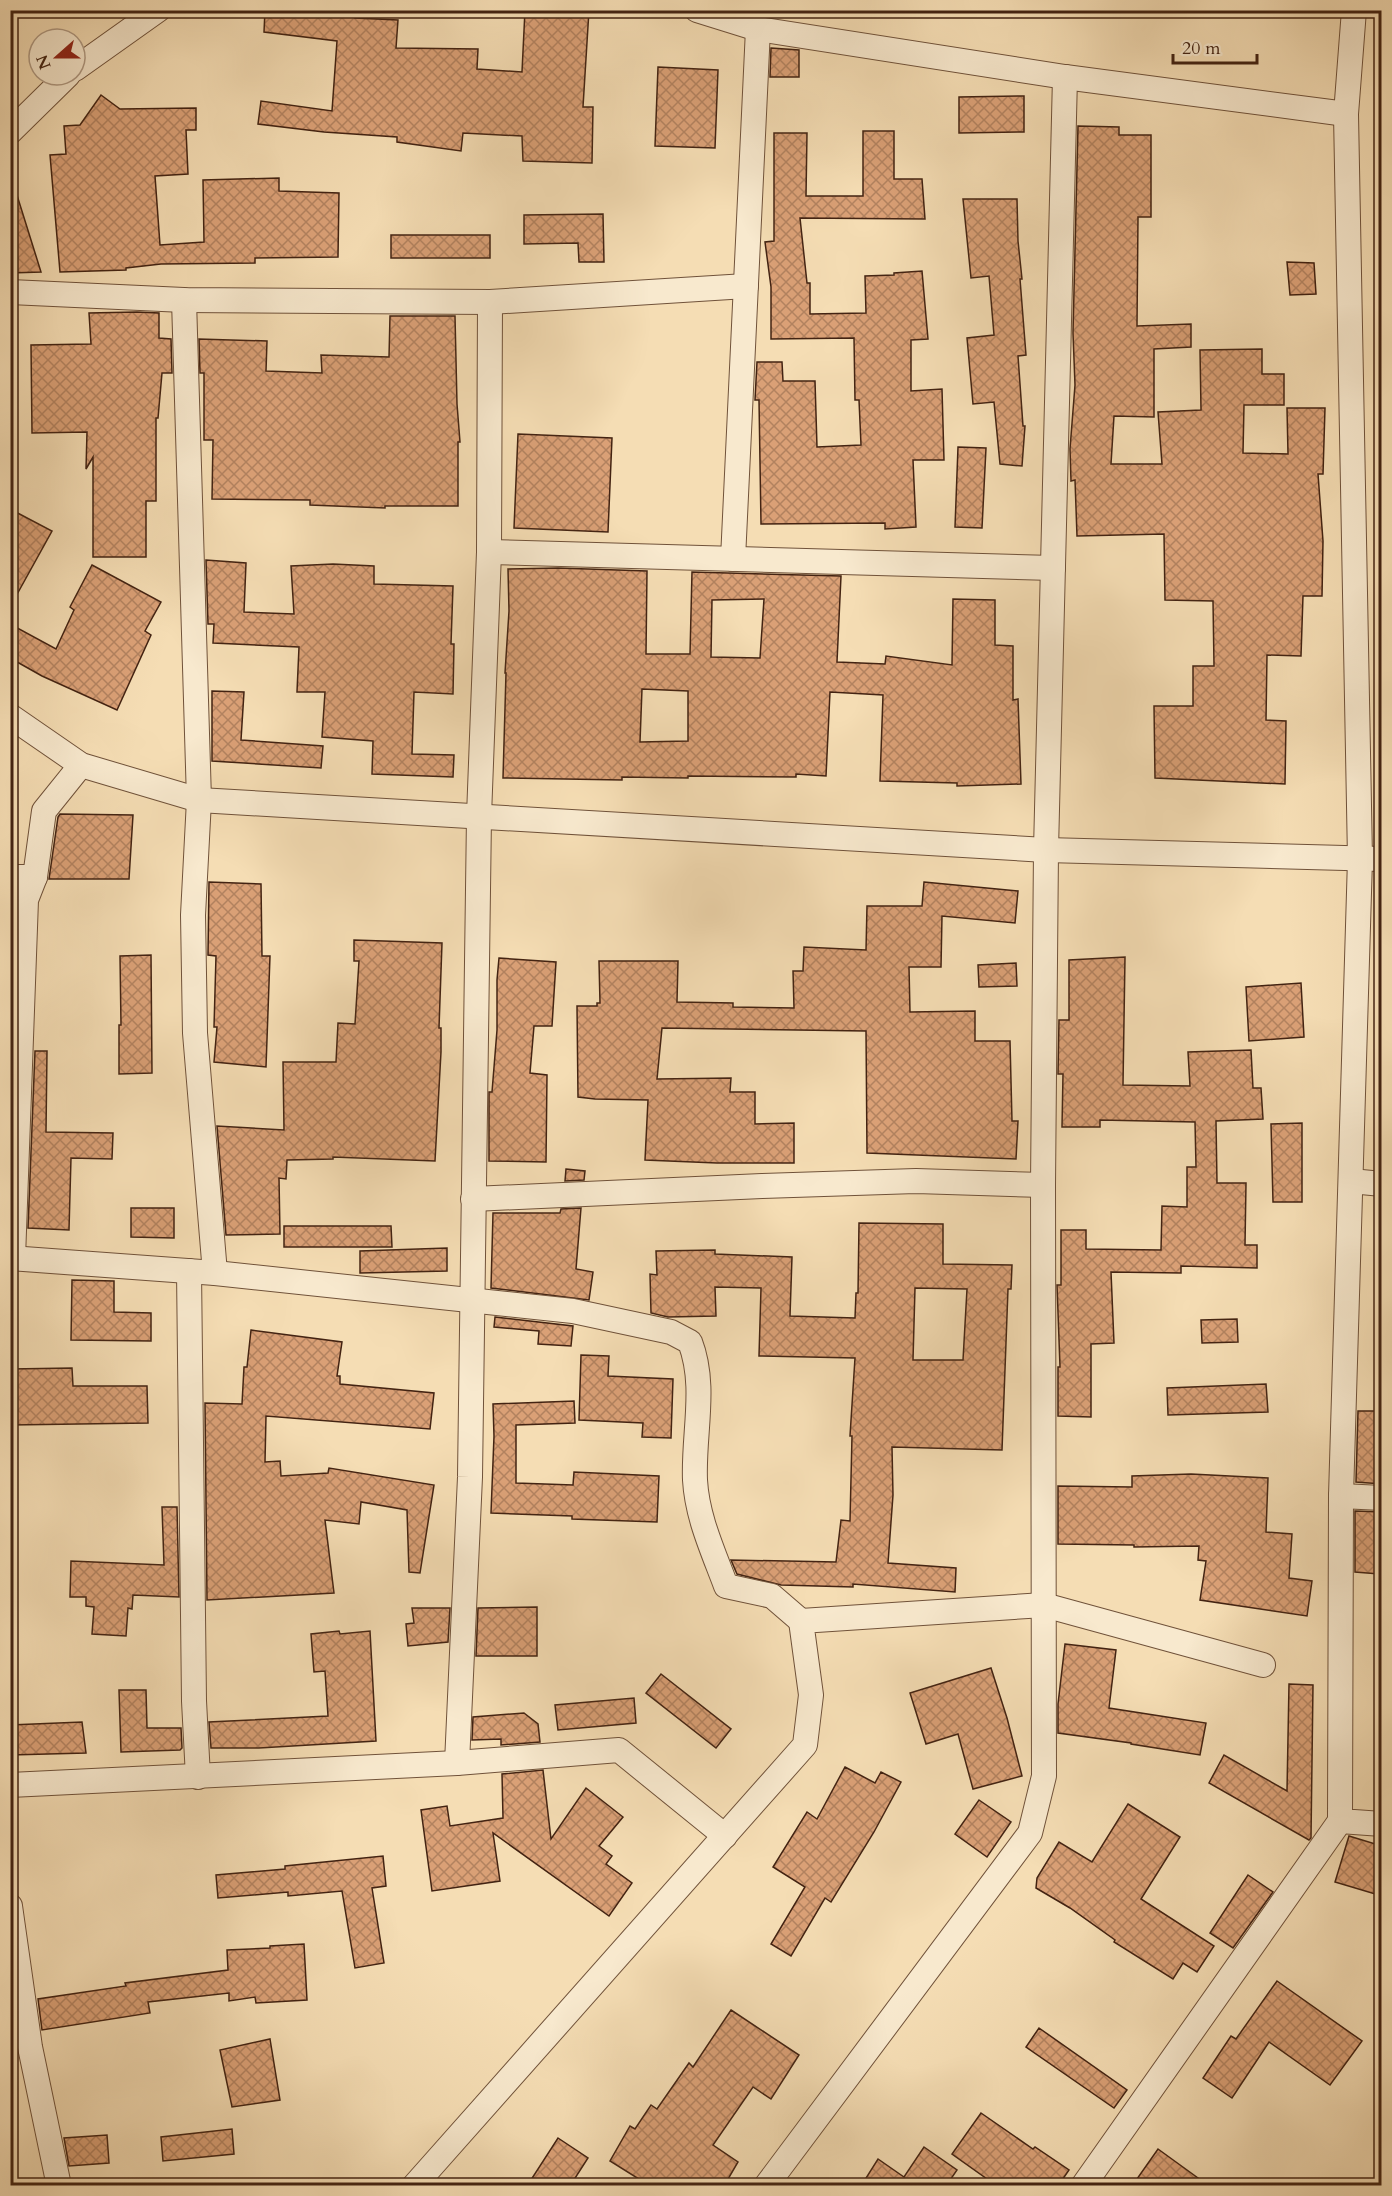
<svg xmlns="http://www.w3.org/2000/svg" width="1392" height="2196" viewBox="0 0 1392 2196" font-family="Cardo,serif">
<defs>
<pattern id="building-cross-hatch" width="8" height="8" patternUnits="userSpaceOnUse" patternTransform="scale(1.5)"><rect width="8" height="8" fill="#daa076"/><path d="M0 0l8 8M0 8l8-8" fill="none" stroke="#b2825f"/></pattern>
</defs>
<rect width="100%" height="100%" fill="#f5ddb4"/>
<filter id="stains"><feTurbulence type="fractalNoise" baseFrequency=".00333" numOctaves="4"/><feColorMatrix values="0 0 0 0 .2 0 0 0 0 .09 0 0 0 0 .02 0 0 0 .5 -.17"/></filter>
<radialGradient id="worn" r=".72"><stop offset=".6" stop-color="#630" stop-opacity="0"/><stop offset="1" stop-color="#630" stop-opacity=".3"/></radialGradient>
<g fill="url(#building-cross-hatch)" stroke="#432312" stroke-width="1.5" fill-rule="evenodd">
<path d="M 265,10 L 355,10 L 355,18 L 398,20 L 396,48 L 478,49 L 477,69 L 522,72 L 525,10 L 589,10 L 583,107 L 593,107 L 592,163 L 523,161 L 522,136 L 463,133 L 461,151 L 397,142 L 397,137 L 324,132 L 258,124 L 261,101 L 332,111 L 337,41 L 264,32 Z"/>
<path d="M 771,48 L 799,50 L 799,77 L 770,77 Z"/>
<path d="M 658,67 L 718,70 L 715,148 L 655,146 Z"/>
<path d="M 101,95 L 120,109 L 196,108 L 196,130 L 186,130 L 188,174 L 155,176 L 160,245 L 204,242 L 203,180 L 279,178 L 279,191 L 339,193 L 338,257 L 255,258 L 255,263 L 161,264 L 126,268 L 126,270 L 60,272 L 50,155 L 66,154 L 64,126 L 80,125 Z"/>
<path d="M 1024,96 L 1024,132 L 959,133 L 959,97 Z"/>
<path d="M 1078,126 L 1119,127 L 1119,135 L 1151,135 L 1151,217 L 1138,217 L 1137,326 L 1191,324 L 1191,347 L 1154,349 L 1154,417 L 1114,416 L 1111,464 L 1162,464 L 1158,412 L 1201,410 L 1200,350 L 1262,349 L 1262,374 L 1284,374 L 1284,405 L 1244,405 L 1243,453 L 1288,454 L 1287,408 L 1325,408 L 1323,474 L 1318,474 L 1323,541 L 1322,596 L 1303,596 L 1301,656 L 1267,655 L 1266,720 L 1286,721 L 1285,784 L 1155,778 L 1154,706 L 1193,706 L 1193,666 L 1214,666 L 1213,601 L 1165,600 L 1164,534 L 1077,536 L 1075,480 L 1071,481 L 1070,449 L 1075,385 L 1073,333 Z"/>
<path d="M 863,131 L 894,131 L 894,179 L 922,179 L 925,219 L 800,218 L 807,283 L 810,283 L 810,314 L 866,313 L 865,276 L 894,275 L 894,273 L 922,271 L 928,339 L 911,340 L 911,391 L 942,389 L 944,460 L 913,460 L 916,527 L 885,529 L 885,523 L 761,524 L 759,400 L 755,400 L 757,362 L 782,362 L 783,381 L 815,381 L 817,447 L 861,445 L 859,400 L 855,400 L 854,338 L 771,339 L 771,287 L 765,242 L 774,241 L 774,133 L 807,133 L 806,196 L 863,196 Z"/>
<path d="M 10,192 L 16,192 L 41,272 L 10,273 Z"/>
<path d="M 963,199 L 1017,199 L 1018,241 L 1022,279 L 1020,279 L 1026,355 L 1018,356 L 1023,426 L 1025,426 L 1022,466 L 1000,464 L 994,402 L 973,404 L 967,338 L 994,335 L 989,276 L 971,278 Z"/>
<path d="M 603,214 L 604,262 L 579,262 L 578,243 L 524,244 L 524,215 Z"/>
<rect x="391" y="235" width="99" height="23"/>
<path d="M 1287,262 L 1314,263 L 1316,294 L 1290,295 Z"/>
<path d="M 137,312 L 159,313 L 159,338 L 171,339 L 172,373 L 162,373 L 158,418 L 156,418 L 156,501 L 146,501 L 146,557 L 93,557 L 93,457 L 86,469 L 87,432 L 32,433 L 31,345 L 91,344 L 89,313 Z"/>
<path d="M 390,316 L 455,316 L 457,404 L 460,442 L 458,442 L 458,506 L 385,506 L 385,508 L 310,505 L 310,500 L 212,499 L 213,440 L 204,440 L 204,373 L 200,373 L 199,339 L 267,341 L 266,371 L 322,373 L 321,355 L 389,357 Z"/>
<path d="M 518,434 L 612,438 L 608,532 L 514,528 Z"/>
<path d="M 958,447 L 986,448 L 982,528 L 955,527 Z"/>
<path d="M 10,509 L 52,531 L 10,607 Z"/>
<path d="M 206,560 L 246,563 L 244,612 L 294,614 L 291,566 L 333,564 L 374,566 L 374,584 L 453,586 L 451,644 L 454,644 L 453,694 L 414,692 L 412,754 L 454,755 L 453,777 L 372,774 L 373,741 L 322,737 L 325,692 L 297,692 L 299,647 L 213,643 L 214,624 L 208,624 Z"/>
<path d="M 92,565 L 161,602 L 145,631 L 151,635 L 117,710 L 42,676 L 10,658 L 10,624 L 56,649 L 74,610 L 70,607 Z"/>
<path d="M 558,568 L 647,571 L 646,654 L 690,654 L 692,572 L 841,576 L 837,662 L 885,664 L 886,656 L 952,665 L 953,599 L 995,600 L 995,645 L 1013,646 L 1013,700 L 1018,699 L 1021,784 L 957,786 L 957,783 L 880,781 L 883,695 L 830,692 L 826,776 L 796,774 L 796,777 L 688,776 L 688,778 L 622,777 L 622,780 L 503,778 L 506,673 L 505,673 L 509,611 L 508,569 ZM 764,599 L 760,658 L 711,657 L 712,600 ZM 642,689 L 688,691 L 688,741 L 640,742 Z"/>
<path d="M 212,691 L 244,692 L 241,740 L 323,746 L 321,768 L 212,761 Z"/>
<path d="M 60,814 L 133,815 L 129,879 L 49,879 L 58,817 Z"/>
<path d="M 209,882 L 261,884 L 262,956 L 270,956 L 266,1067 L 214,1062 L 217,1027 L 214,1027 L 216,956 L 208,955 Z"/>
<path d="M 924,882 L 1018,891 L 1015,923 L 942,916 L 941,967 L 909,967 L 910,1012 L 975,1011 L 975,1041 L 1010,1041 L 1012,1121 L 1018,1121 L 1016,1159 L 867,1153 L 866,1031 L 662,1028 L 657,1079 L 731,1078 L 730,1092 L 755,1092 L 755,1124 L 794,1123 L 794,1163 L 717,1163 L 645,1160 L 648,1100 L 595,1099 L 578,1097 L 577,1006 L 597,1006 L 597,1003 L 600,1003 L 599,961 L 678,961 L 677,1002 L 733,1003 L 733,1007 L 794,1008 L 793,971 L 803,971 L 804,947 L 866,950 L 867,906 L 922,906 Z"/>
<path d="M 354,940 L 442,943 L 439,1028 L 441,1028 L 441,1052 L 435,1161 L 333,1157 L 333,1159 L 287,1160 L 286,1179 L 279,1178 L 280,1234 L 226,1235 L 217,1126 L 284,1130 L 283,1062 L 336,1062 L 338,1023 L 355,1024 L 359,961 L 354,961 Z"/>
<path d="M 151,955 L 152,1073 L 119,1074 L 119,1025 L 121,1025 L 120,956 Z"/>
<path d="M 1125,957 L 1123,1085 L 1190,1086 L 1188,1052 L 1251,1050 L 1253,1088 L 1261,1088 L 1263,1119 L 1216,1121 L 1217,1183 L 1246,1183 L 1245,1245 L 1257,1245 L 1257,1268 L 1181,1266 L 1181,1273 L 1111,1272 L 1114,1343 L 1091,1344 L 1091,1417 L 1058,1416 L 1058,1367 L 1060,1367 L 1057,1285 L 1061,1285 L 1061,1230 L 1086,1230 L 1086,1249 L 1161,1250 L 1162,1206 L 1187,1207 L 1187,1167 L 1196,1167 L 1195,1122 L 1100,1120 L 1100,1127 L 1062,1127 L 1063,1074 L 1058,1074 L 1059,1020 L 1069,1020 L 1069,960 Z"/>
<path d="M 499,958 L 556,962 L 552,1026 L 534,1026 L 530,1073 L 547,1075 L 546,1162 L 489,1161 L 489,1092 L 492,1092 L 497,1030 L 497,980 Z"/>
<path d="M 1016,963 L 1017,986 L 979,987 L 978,965 Z"/>
<path d="M 1301,983 L 1304,1037 L 1249,1041 L 1246,987 Z"/>
<path d="M 35,1051 L 47,1051 L 46,1132 L 113,1133 L 112,1159 L 71,1158 L 69,1230 L 28,1228 Z"/>
<path d="M 1302,1123 L 1302,1202 L 1273,1202 L 1271,1124 Z"/>
<path d="M 566,1169 L 585,1171 L 584,1180 L 565,1181 Z"/>
<path d="M 131,1208 L 174,1208 L 174,1238 L 131,1237 Z"/>
<path d="M 581,1208 L 576,1269 L 593,1272 L 589,1300 L 491,1288 L 493,1213 L 560,1213 L 561,1209 Z"/>
<path d="M 859,1223 L 943,1224 L 943,1264 L 1012,1265 L 1011,1289 L 1008,1289 L 1002,1450 L 892,1447 L 893,1495 L 888,1563 L 956,1568 L 955,1592 L 853,1584 L 853,1587 L 781,1585 L 737,1574 L 731,1560 L 836,1562 L 841,1520 L 850,1521 L 852,1436 L 850,1436 L 855,1358 L 759,1356 L 761,1288 L 715,1287 L 716,1316 L 668,1317 L 651,1313 L 650,1274 L 657,1275 L 656,1251 L 715,1250 L 715,1254 L 792,1257 L 790,1316 L 855,1318 L 856,1293 L 858,1293 ZM 915,1288 L 967,1289 L 963,1360 L 913,1360 Z"/>
<path d="M 284,1226 L 391,1226 L 392,1247 L 284,1247 Z"/>
<path d="M 447,1248 L 447,1271 L 360,1273 L 360,1251 Z"/>
<path d="M 72,1280 L 114,1281 L 114,1312 L 151,1313 L 151,1341 L 71,1340 Z"/>
<path d="M 495,1317 L 573,1326 L 571,1346 L 538,1344 L 539,1331 L 494,1327 Z"/>
<path d="M 1237,1319 L 1238,1342 L 1202,1343 L 1201,1320 Z"/>
<path d="M 251,1330 L 342,1342 L 337,1376 L 340,1376 L 340,1384 L 434,1393 L 430,1429 L 266,1416 L 265,1462 L 280,1461 L 281,1476 L 328,1473 L 329,1468 L 434,1485 L 420,1573 L 409,1572 L 407,1510 L 361,1502 L 359,1524 L 325,1520 L 334,1593 L 207,1600 L 205,1403 L 242,1404 L 244,1367 L 247,1367 Z"/>
<path d="M 581,1355 L 609,1356 L 608,1376 L 673,1379 L 671,1438 L 642,1437 L 643,1423 L 579,1420 Z"/>
<path d="M 72,1368 L 73,1386 L 147,1386 L 148,1423 L 10,1425 L 10,1369 Z"/>
<path d="M 1266,1384 L 1268,1412 L 1168,1415 L 1167,1388 Z"/>
<path d="M 574,1401 L 575,1423 L 516,1425 L 516,1483 L 573,1485 L 574,1472 L 659,1476 L 657,1522 L 572,1519 L 572,1516 L 491,1513 L 494,1436 L 493,1404 Z"/>
<path d="M 1358,1411 L 1382,1411 L 1382,1484 L 1356,1482 Z"/>
<path d="M 1191,1474 L 1268,1478 L 1266,1532 L 1292,1534 L 1289,1578 L 1312,1581 L 1307,1616 L 1200,1600 L 1206,1561 L 1198,1560 L 1199,1546 L 1134,1547 L 1134,1545 L 1058,1544 L 1058,1486 L 1132,1487 L 1132,1476 Z"/>
<path d="M 162,1507 L 177,1507 L 179,1597 L 133,1595 L 132,1609 L 128,1608 L 126,1636 L 92,1634 L 94,1607 L 86,1606 L 86,1597 L 70,1597 L 71,1561 L 164,1565 Z"/>
<path d="M 1355,1511 L 1382,1512 L 1379,1574 L 1355,1572 Z"/>
<path d="M 537,1607 L 537,1656 L 476,1656 L 478,1608 Z"/>
<path d="M 412,1608 L 450,1608 L 448,1642 L 408,1646 L 406,1624 L 414,1623 Z"/>
<path d="M 339,1631 L 340,1634 L 370,1631 L 376,1741 L 259,1748 L 211,1748 L 209,1722 L 328,1716 L 325,1671 L 314,1672 L 311,1634 Z"/>
<path d="M 1065,1644 L 1116,1650 L 1109,1708 L 1206,1723 L 1200,1755 L 1131,1744 L 1131,1743 L 1058,1733 L 1058,1704 Z"/>
<path d="M 991,1668 L 1007,1718 L 1022,1776 L 973,1789 L 958,1734 L 926,1744 L 910,1693 Z"/>
<path d="M 661,1674 L 731,1729 L 716,1748 L 646,1693 Z"/>
<path d="M 1289,1684 L 1313,1685 L 1311,1838 L 1309,1840 L 1209,1783 L 1224,1755 L 1287,1791 Z"/>
<path d="M 119,1690 L 146,1690 L 147,1728 L 181,1728 L 182,1748 L 180,1750 L 121,1752 Z"/>
<path d="M 634,1698 L 636,1723 L 558,1730 L 555,1705 Z"/>
<path d="M 524,1713 L 538,1724 L 540,1742 L 501,1745 L 501,1739 L 472,1740 L 473,1717 Z"/>
<path d="M 82,1722 L 86,1753 L 10,1755 L 10,1725 Z"/>
<path d="M 845,1767 L 875,1783 L 881,1772 L 901,1782 L 874,1832 L 831,1902 L 825,1898 L 791,1956 L 771,1944 L 805,1887 L 773,1867 L 807,1812 L 817,1819 Z"/>
<path d="M 543,1770 L 551,1839 L 586,1788 L 623,1817 L 599,1846 L 612,1856 L 606,1864 L 632,1883 L 609,1916 L 493,1833 L 500,1881 L 432,1891 L 421,1810 L 447,1806 L 450,1826 L 503,1818 L 502,1774 Z"/>
<path d="M 979,1800 L 1011,1822 L 987,1857 L 955,1834 Z"/>
<path d="M 1128,1804 L 1180,1837 L 1141,1899 L 1214,1946 L 1197,1972 L 1183,1963 L 1173,1979 L 1114,1942 L 1115,1940 L 1070,1908 L 1036,1888 L 1037,1878 L 1059,1842 L 1092,1862 Z"/>
<path d="M 1349,1836 L 1382,1846 L 1382,1896 L 1335,1882 Z"/>
<path d="M 383,1856 L 386,1886 L 372,1888 L 384,1963 L 355,1968 L 342,1891 L 288,1896 L 288,1892 L 218,1898 L 216,1875 L 285,1869 L 285,1866 Z"/>
<path d="M 1248,1875 L 1273,1892 L 1233,1948 L 1210,1933 Z"/>
<path d="M 304,1944 L 307,2000 L 256,2003 L 255,1997 L 229,2001 L 229,1993 L 148,2002 L 150,2013 L 42,2030 L 38,1999 L 126,1986 L 125,1983 L 228,1970 L 227,1950 L 270,1948 L 270,1946 Z"/>
<path d="M 1277,1981 L 1362,2041 L 1330,2085 L 1269,2042 L 1232,2098 L 1203,2078 L 1231,2036 L 1236,2039 Z"/>
<path d="M 731,2010 L 799,2055 L 771,2099 L 753,2087 L 713,2145 L 738,2162 L 724,2186 L 650,2186 L 610,2161 L 630,2126 L 635,2129 L 651,2105 L 657,2109 L 689,2063 L 693,2067 Z"/>
<path d="M 1039,2028 L 1127,2090 L 1114,2108 L 1026,2047 Z"/>
<path d="M 270,2039 L 280,2100 L 232,2107 L 220,2050 Z"/>
<path d="M 981,2113 L 1033,2149 L 1035,2147 L 1069,2170 L 1058,2186 L 997,2186 L 952,2154 Z"/>
<path d="M 232,2129 L 234,2154 L 163,2161 L 161,2137 Z"/>
<path d="M 107,2135 L 109,2163 L 69,2166 L 64,2138 Z"/>
<path d="M 558,2138 L 588,2158 L 570,2186 L 527,2186 Z"/>
<path d="M 924,2147 L 957,2170 L 946,2186 L 861,2186 L 878,2159 L 904,2177 Z"/>
<path d="M 1158,2149 L 1209,2186 L 1132,2186 Z"/>
</g>
<g fill="none" stroke-linecap="round" stroke-linejoin="round">
<defs>
<g id="street">
<path d="M 697,10 L 758,29 L 1065,77 L 1346,114"/>
<path d="M 1354,10 L 1346,114 L 1360,859 L 1341,1496 L 1340,1821 L 1382,1824"/>
<path d="M 75,69 L 158,10"/>
<path d="M 10,132 L 68,75"/>
<path d="M 10,292 L 184,300 L 490,302 L 746,286"/>
<path d="M 184,300 L 199,800 L 193,915 L 195,1033 L 215,1273"/>
<path d="M 489,552 L 1053,568"/>
<path d="M 733,559 L 758,29"/>
<path d="M 10,716 L 81,765 L 199,800 L 1046,850 L 1382,859"/>
<path d="M 10,877 L 35,877"/>
<path d="M 1351,1181 L 1382,1184"/>
<path d="M 473,1199 L 762,1186 L 916,1181 L 1043,1185"/>
<path d="M 10,1258 L 215,1273 L 573,1311 L 671,1332 L 690,1342 C 707,1386 693,1434 695,1480 C 697,1517 713,1551 726,1586 L 772,1596 L 801,1621"/>
<path d="M 13,1258 L 26,900 L 35,877 L 44,811 L 81,765"/>
<path d="M 189,1271 L 194,1701 L 198,1777"/>
<path d="M 1341,1496 L 1382,1498"/>
<path d="M 457,1763 L 470,1477 L 479,816 L 489,552 L 490,302"/>
<path d="M 10,1785 L 457,1763 L 619,1750 L 725,1836"/>
<path d="M 10,1906 L 30,2047 L 59,2186"/>
<path d="M 414,2186 L 805,1745 L 811,1695 L 801,1621 L 1044,1605 L 1263,1665"/>
<path d="M 766,2186 L 1030,1833 L 1044,1776 L 1043,1185 L 1046,850 L 1065,77"/>
<path d="M 1083,2186 L 1340,1821"/>
</g>
</defs>
<use href="#street" stroke="#70523a" stroke-width="26"/>
<use href="#street" stroke="#f8e9ce" stroke-width="24"/>
</g>
<rect width="1392" height="2196" fill="none" stroke="#f5ddb4" stroke-width="36"/>
<rect x="12" y="12" width="1368" height="2172" fill="none" stroke="#432312" stroke-width="3"/>
<rect x="18" y="18" width="1356" height="2160" fill="none" stroke="#432312" stroke-width="1.5"/>
<g transform="translate(57 57) rotate(249)"><circle r="28" fill="#f8e9ce" stroke="#b09a83" stroke-width="1.5"/>
<path d="M0-4.5L10 22L0 15L-10 22Z" fill="#8f2418"/>
<text y="-9" font-size="16" font-weight="bold" text-anchor="middle" fill="#432312">N</text>
</g>
<path d="M1173 54v9h84v-9" fill="none" stroke="#432312" stroke-width="3"/>
<text x="1182" y="54" font-size="18" fill="#432312" stroke="#f8e9ce" stroke-width="4.5" paint-order="stroke">20 m</text>
<rect width="100%" height="100%" filter="url(#stains)"/>
<rect width="100%" height="100%" fill="url(#worn)"/>
</svg>
